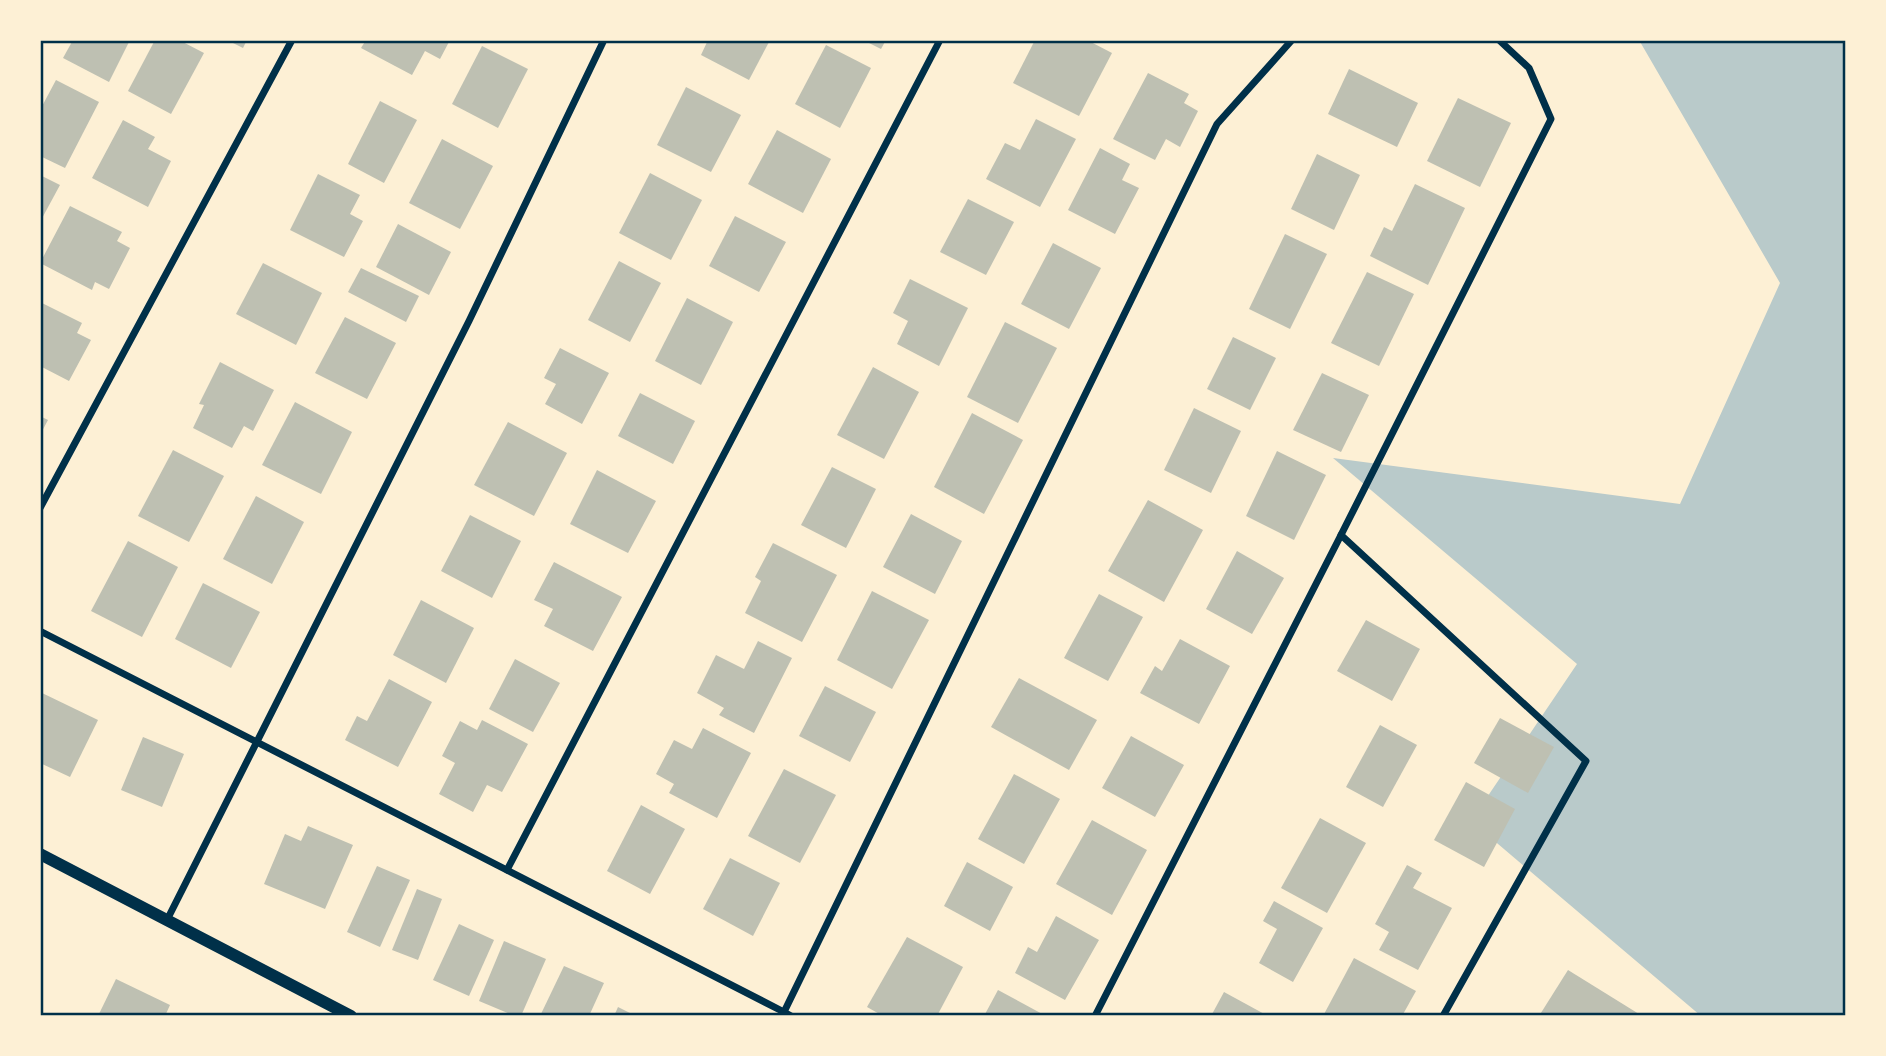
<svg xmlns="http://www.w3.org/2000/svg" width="1886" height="1056" viewBox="0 0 1886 1056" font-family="Helvetica,sans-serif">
<rect width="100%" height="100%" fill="#fdf0d5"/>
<path fill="#b9caca" d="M 1639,40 L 1846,40 L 1846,1016 L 1701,1016 L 1471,821 L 1577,664 L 1333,458 L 1680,504 L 1780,283 Z"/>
<g fill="#bec0b2">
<path d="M 73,40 L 130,40 L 109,82 L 63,58 Z"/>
<path d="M 155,40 L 179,40 L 204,53 L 171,114 L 128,91 Z"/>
<path d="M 227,40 L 247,40 L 243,48 Z"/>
<path d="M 366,40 L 450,40 L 440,59 L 425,51 L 412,75 L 361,48 Z"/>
<path d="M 708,40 L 766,40 L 769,42 L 749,80 L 701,55 Z"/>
<path d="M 863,40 L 886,40 L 881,49 Z"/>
<path d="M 1035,40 L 1087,40 L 1112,53 L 1079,116 L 1013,83 Z"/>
<path d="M 826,45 L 871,68 L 840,128 L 795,104 Z"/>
<path d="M 482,46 L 528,69 L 498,128 L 452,104 Z"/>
<path d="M 1349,69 L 1418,103 L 1397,147 L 1328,114 Z"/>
<path d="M 1148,73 L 1189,94 L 1184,103 L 1198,111 L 1180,147 L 1166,139 L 1155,160 L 1113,139 Z"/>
<path d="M 56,80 L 99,102 L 65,168 L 40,156 L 40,110 Z"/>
<path d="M 686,87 L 741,115 L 711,172 L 657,145 Z"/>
<path d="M 1458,98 L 1511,123 L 1480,187 L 1427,161 Z"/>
<path d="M 380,101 L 417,120 L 384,183 L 348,164 Z"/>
<path d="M 1036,119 L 1076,139 L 1040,207 L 986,179 L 1005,143 L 1020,150 Z"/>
<path d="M 123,120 L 155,137 L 148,149 L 171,161 L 148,207 L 92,178 Z"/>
<path d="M 777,130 L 831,159 L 803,213 L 748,184 Z"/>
<path d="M 442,139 L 493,166 L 460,229 L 409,203 Z"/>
<path d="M 1100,148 L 1130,164 L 1122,180 L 1139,188 L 1115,234 L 1068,210 Z"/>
<path d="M 1317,154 L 1360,175 L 1334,230 L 1291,209 Z"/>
<path d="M 650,173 L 702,200 L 671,260 L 619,233 Z"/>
<path d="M 318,174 L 360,195 L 350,214 L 363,221 L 344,257 L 290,230 Z"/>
<path d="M 40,175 L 60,185 L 40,222 Z"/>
<path d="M 1415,184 L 1465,208 L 1428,285 L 1370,256 L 1384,227 L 1392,231 Z"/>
<path d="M 968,199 L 1014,222 L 986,275 L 940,252 Z"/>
<path d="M 70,206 L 122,232 L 117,241 L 130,248 L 109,289 L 95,282 L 92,290 L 40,263 Z"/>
<path d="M 735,216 L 786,242 L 759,292 L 709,266 Z"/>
<path d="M 398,224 L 451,252 L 429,295 L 376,267 Z"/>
<path d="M 1285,234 L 1327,254 L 1290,329 L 1249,309 Z"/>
<path d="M 1053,243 L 1101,268 L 1069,329 L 1021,304 Z"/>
<path d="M 619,261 L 661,283 L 630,342 L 588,320 Z"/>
<path d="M 263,263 L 322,293 L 296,345 L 236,314 Z"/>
<path d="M 361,268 L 419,296 L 406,322 L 348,292 Z"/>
<path d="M 1367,272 L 1414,294 L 1379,366 L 1331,343 Z"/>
<path d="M 910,279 L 968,308 L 939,366 L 897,344 L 908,321 L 893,313 Z"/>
<path d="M 687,298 L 733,322 L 701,385 L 655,361 Z"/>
<path d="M 40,302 L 82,323 L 77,333 L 91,340 L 69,381 L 40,366 Z"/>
<path d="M 345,317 L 396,343 L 367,399 L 315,373 Z"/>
<path d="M 1005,322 L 1057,348 L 1018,423 L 967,397 Z"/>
<path d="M 1233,337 L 1276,358 L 1250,410 L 1207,389 Z"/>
<path d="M 560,348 L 609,373 L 582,424 L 545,404 L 556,384 L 544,378 Z"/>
<path d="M 220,362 L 274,390 L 253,431 L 244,426 L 232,448 L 193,428 L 204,405 L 199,404 Z"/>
<path d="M 873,367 L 919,392 L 884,459 L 837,435 Z"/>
<path d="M 1322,373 L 1369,395 L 1341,452 L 1293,430 Z"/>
<path d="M 640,393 L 695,421 L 673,464 L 618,436 Z"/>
<path d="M 295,402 L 352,432 L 321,494 L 262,465 Z"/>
<path d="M 1194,408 L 1241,431 L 1211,493 L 1164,470 Z"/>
<path d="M 972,413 L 1023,440 L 984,514 L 934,487 Z"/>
<path d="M 40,416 L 48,420 L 40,435 Z"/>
<path d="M 508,422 L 567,453 L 534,516 L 474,485 Z"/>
<path d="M 173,450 L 224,476 L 189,542 L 138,516 Z"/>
<path d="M 1277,451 L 1326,475 L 1294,540 L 1246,516 Z"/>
<path d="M 832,467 L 876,489 L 846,548 L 801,525 Z"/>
<path d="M 597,470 L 656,501 L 628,553 L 570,524 Z"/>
<path d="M 256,496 L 304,522 L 272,584 L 223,559 Z"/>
<path d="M 1148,500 L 1203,530 L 1164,602 L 1108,571 Z"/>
<path d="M 911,514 L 962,541 L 935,594 L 883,567 Z"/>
<path d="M 470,515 L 521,541 L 492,598 L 441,571 Z"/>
<path d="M 128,541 L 178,567 L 142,637 L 91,611 Z"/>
<path d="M 773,543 L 837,575 L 802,642 L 745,613 L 761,581 L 755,577 Z"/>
<path d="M 1237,551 L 1284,578 L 1252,634 L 1206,609 Z"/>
<path d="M 554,562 L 622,597 L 593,651 L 544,626 L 553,609 L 534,600 Z"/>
<path d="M 203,583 L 260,612 L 231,668 L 175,639 Z"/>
<path d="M 872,591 L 929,620 L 892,689 L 837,660 Z"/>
<path d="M 1099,594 L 1143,617 L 1108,681 L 1064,658 Z"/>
<path d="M 421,600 L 474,628 L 446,683 L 393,655 Z"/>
<path d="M 1366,620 L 1420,649 L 1392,701 L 1337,671 Z"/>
<path d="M 1180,639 L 1230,666 L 1199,724 L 1140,693 L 1155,666 L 1162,671 Z"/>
<path d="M 758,641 L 792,658 L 754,733 L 719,715 L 724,708 L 697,693 L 716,655 L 744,669 Z"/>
<path d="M 515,659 L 560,683 L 533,732 L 489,709 Z"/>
<path d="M 1019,678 L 1097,720 L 1069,770 L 991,727 Z"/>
<path d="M 389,679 L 432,702 L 398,767 L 345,740 L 357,716 L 367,721 Z"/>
<path d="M 825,686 L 876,712 L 850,762 L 799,736 Z"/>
<path d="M 40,692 L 98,720 L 70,777 L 40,763 Z"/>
<path d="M 1500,718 L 1554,747 L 1528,793 L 1474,763 Z"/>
<path d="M 482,720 L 528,744 L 502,792 L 487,785 L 473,812 L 439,794 L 455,763 L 442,756 L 460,721 L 477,730 Z"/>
<path d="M 1380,725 L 1417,745 L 1383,807 L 1346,787 Z"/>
<path d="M 703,728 L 751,753 L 717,818 L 669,793 L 674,784 L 656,774 L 674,740 L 692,749 Z"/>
<path d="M 1131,736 L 1184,765 L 1155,817 L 1102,788 Z"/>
<path d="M 143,737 L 184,754 L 162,807 L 121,790 Z"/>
<path d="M 784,769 L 836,795 L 800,863 L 748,836 Z"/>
<path d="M 1014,774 L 1060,799 L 1024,864 L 978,839 Z"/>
<path d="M 1466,782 L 1515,809 L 1484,867 L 1434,840 Z"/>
<path d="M 641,805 L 685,829 L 650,894 L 607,871 Z"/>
<path d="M 1320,818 L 1366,843 L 1327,913 L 1281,888 Z"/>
<path d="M 1092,820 L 1147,850 L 1112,915 L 1056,884 Z"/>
<path d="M 308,826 L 353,845 L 325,909 L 264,884 L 285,834 L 301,841 Z"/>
<path d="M 730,858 L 780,883 L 753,936 L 703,909 Z"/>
<path d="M 967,862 L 1013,887 L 990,931 L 944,906 Z"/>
<path d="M 1407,865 L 1422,873 L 1413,888 L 1452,908 L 1418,970 L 1379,950 L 1389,932 L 1375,924 Z"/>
<path d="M 377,866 L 410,880 L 380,947 L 347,932 Z"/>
<path d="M 417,889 L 442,899 L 418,960 L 392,950 Z"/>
<path d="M 1274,901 L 1323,928 L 1293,982 L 1259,963 L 1277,929 L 1263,921 Z"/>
<path d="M 1056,916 L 1099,940 L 1065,1000 L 1015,973 L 1028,947 L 1037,952 Z"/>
<path d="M 459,924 L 494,940 L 469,996 L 433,980 Z"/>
<path d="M 907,937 L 963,967 L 937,1016 L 883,1016 L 867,1007 Z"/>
<path d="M 504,941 L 546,959 L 521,1016 L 515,1016 L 479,1001 Z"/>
<path d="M 1354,958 L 1416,991 L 1402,1016 L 1323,1016 Z"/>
<path d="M 564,966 L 604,983 L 589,1016 L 540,1016 Z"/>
<path d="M 1568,970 L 1639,1014 L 1637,1016 L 1539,1016 Z"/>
<path d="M 116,979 L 170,1005 L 165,1016 L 98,1016 Z"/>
<path d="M 998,990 L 1046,1016 L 984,1016 Z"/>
<path d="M 1224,992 L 1268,1016 L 1211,1016 Z"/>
<path d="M 618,1007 L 636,1016 L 614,1016 Z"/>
</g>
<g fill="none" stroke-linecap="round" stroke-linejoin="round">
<g stroke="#003049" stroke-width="7">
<path d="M 40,508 L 292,40"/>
<path d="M 40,631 L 784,1012"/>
<path d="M 507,870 L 940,40"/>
<path d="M 167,920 L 469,321 L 604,40"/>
<path d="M 791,1016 L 784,1012 L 1217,124 L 1292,40"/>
<path d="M 1095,1016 L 1341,535"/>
<path d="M 1443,1016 L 1586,761 L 1341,535 L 1551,119 L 1529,68 L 1499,40"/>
</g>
<path stroke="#003049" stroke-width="12" d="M 40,854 L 351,1016"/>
</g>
<rect width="1886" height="1056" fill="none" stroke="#fdf0d5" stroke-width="84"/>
<rect x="42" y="42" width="1802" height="972" fill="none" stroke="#003049" stroke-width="2.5"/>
</svg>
